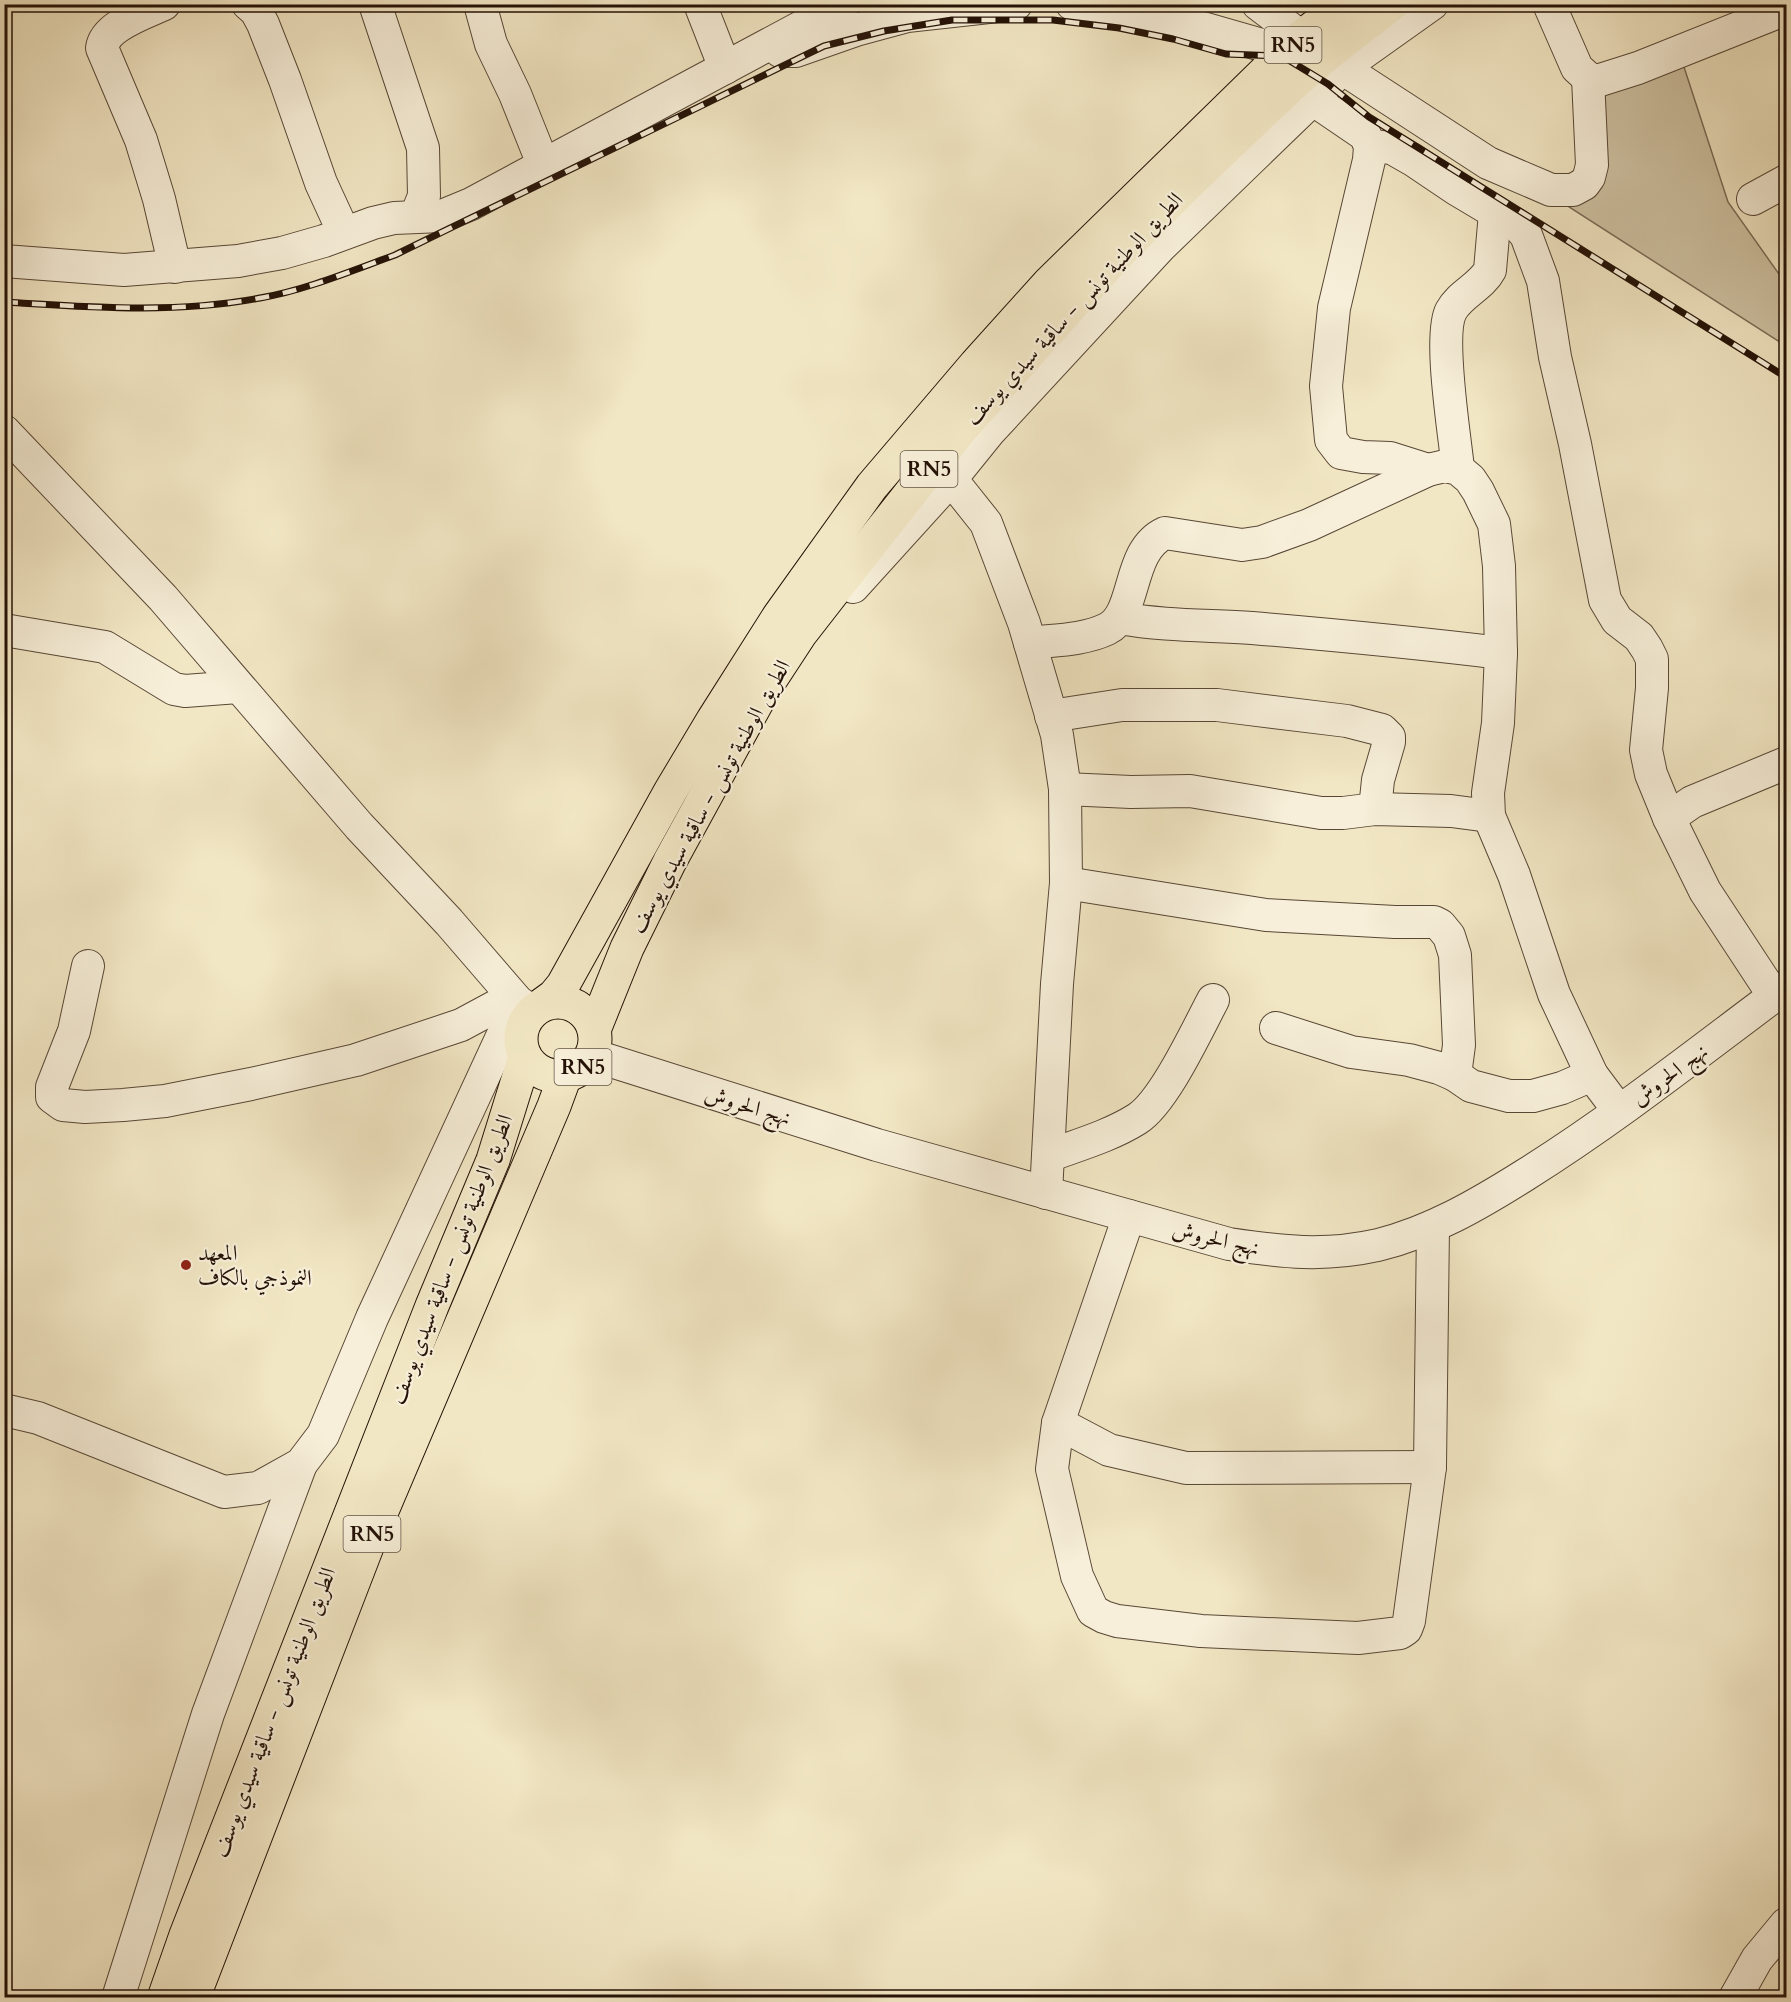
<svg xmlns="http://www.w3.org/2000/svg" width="1791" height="2002" viewBox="0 0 1791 2002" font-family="Cardo,Amiri,serif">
<rect width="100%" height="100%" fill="#f2e7c4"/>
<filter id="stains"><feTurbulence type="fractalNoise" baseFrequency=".00333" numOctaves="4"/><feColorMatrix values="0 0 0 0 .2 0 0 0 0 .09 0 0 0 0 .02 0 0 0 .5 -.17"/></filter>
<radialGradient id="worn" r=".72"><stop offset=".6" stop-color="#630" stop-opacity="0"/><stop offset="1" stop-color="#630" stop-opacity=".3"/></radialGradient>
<path fill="#cfc3a4" stroke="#7a6a56" stroke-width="1.5" d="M 1683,64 L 1728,202 L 1786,284 L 1786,346 L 1569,207 L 1585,193 L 1577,95 Z"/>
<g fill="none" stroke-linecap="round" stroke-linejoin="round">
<defs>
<g id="minor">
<path d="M 164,4 C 146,13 105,25 102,48 L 141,140 L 159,199 L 175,267"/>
<path d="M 248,4 L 256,11 L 263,24 L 285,80 L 321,183 L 344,233"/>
<path d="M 375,4 L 423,148 L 424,196 L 416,216"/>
<path d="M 480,4 L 491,44 L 515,94 L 543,164"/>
<path d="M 700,4 L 725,68"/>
<path d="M 1072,4 L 1189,24 L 1286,52"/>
<path d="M 1258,4 L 1342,68 L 1488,163 L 1551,190 L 1573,190 L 1584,184 L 1589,177 L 1592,165 L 1588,78"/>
<path d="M 1549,4 L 1577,68 L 1588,78 L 1597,81 L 1638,68 L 1786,9"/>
<path d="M 780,51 L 796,51 L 859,29 L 907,16 L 1016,4"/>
<path d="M 1296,88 L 1365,135 L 1370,146 L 1369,160 L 1334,308 L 1326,386 L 1331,440 L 1341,453 L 1363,457 L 1390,458 L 1428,470"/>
<path d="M 1370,146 L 1392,148 L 1413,160 L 1456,189 L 1518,226 L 1526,235 L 1543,281 L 1555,357 L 1575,444 L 1605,600 L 1617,620 L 1639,637 L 1647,649 L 1652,659 L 1652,688 L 1646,750 L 1651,774 L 1669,818 L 1705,891 L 1774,996"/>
<path d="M 1753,199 L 1786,181"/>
<path d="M 4,261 L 124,270 L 238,261 L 282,253 L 324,241 L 373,223 L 394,218 L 442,216 L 471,204 L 844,4"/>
<path d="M 4,431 L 163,598 L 359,826 L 449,922 L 518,1002 L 532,1011"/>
<path d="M 1458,469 C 1455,437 1438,336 1451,311 C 1460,294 1481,287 1490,270 L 1495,213"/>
<path d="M 951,479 L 986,523 L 1024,623 L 1057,735 L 1065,789 L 1066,883 L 1057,984 L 1046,1193"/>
<path d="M 853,587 L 951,479 L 989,432 L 1161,246 L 1312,100 L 1342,68 L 1432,4"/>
<path d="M 1120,618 C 1164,626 1207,625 1252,628 C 1335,635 1418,643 1501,653"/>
<path d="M 4,630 L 105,647 L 174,689 L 185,691 L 238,687"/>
<path d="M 1030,643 C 1055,640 1084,640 1107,629 C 1138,614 1126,551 1165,533 L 1242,545 L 1262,542 L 1309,525 L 1428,470 L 1445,466 L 1458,469 L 1470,479 L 1478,491 L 1494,524 L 1499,566 L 1501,653 L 1498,723 L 1488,793 L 1489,816 L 1514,875 L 1554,994 L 1592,1075 L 1619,1111"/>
<path d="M 1051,716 L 1122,705 L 1217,705 L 1347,721 L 1382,730 L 1389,737 L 1389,742 L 1378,780 L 1375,809"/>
<path d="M 1065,789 L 1131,792 L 1190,791 L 1321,813 L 1343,813 L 1375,809 L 1451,811 L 1489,816"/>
<path d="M 1669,818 L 1692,802 L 1786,763"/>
<path d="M 1066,883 L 1266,915 L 1395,922 L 1434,922 L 1440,925 L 1449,936 L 1455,955 L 1459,1045 L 1455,1075"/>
<path d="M 88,966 L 74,1031 L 52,1087 L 52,1097 L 63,1105 L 85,1107 L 123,1105 L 165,1101 L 251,1084 L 356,1060 L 461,1025 L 513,997"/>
<path d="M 1276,1028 L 1351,1052 L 1409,1060 L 1439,1068 L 1455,1075 L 1471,1086 L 1509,1096 L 1533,1096 L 1562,1088 L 1592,1075"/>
<path d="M 592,1055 L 877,1145 L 1229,1244 C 1282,1252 1324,1257 1378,1245 C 1431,1232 1479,1204 1525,1175 C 1616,1118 1700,1051 1786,987"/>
<path d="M 1048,1156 C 1078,1145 1110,1136 1137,1119 C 1164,1102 1197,1030 1213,1000"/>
<path d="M 1129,1216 L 1058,1423 L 1052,1469 L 1077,1576 L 1093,1611 L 1104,1617 L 1117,1621 L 1201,1631 L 1358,1638 L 1400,1633 L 1406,1629 L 1409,1621 L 1430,1467 L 1433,1226"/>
<path d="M 4,1410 L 38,1418 L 224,1492 L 258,1488 L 301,1464 L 323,1435 L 372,1318 L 518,1002"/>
<path d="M 1058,1423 L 1109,1450 L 1186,1468 L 1430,1467"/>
<path d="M 118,1998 L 208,1714 L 301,1464"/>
<path d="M 1735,1998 L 1757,1959 L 1786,1924"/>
</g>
<g id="major">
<circle cx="558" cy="1039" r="37"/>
<path d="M 543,1004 L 554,996 L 563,985 L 670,792 L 713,720 L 779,616 L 872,486 L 976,364 L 1049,283 L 1269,68 L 1301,37 L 1344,4"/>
<path d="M 594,1030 L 627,948 L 670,861 L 763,691 L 801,633 L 857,561 L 962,428 L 1116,256 L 1195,177 L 1292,85 L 1325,56 L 1392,4"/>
<path d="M 164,1998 L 186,1935 L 432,1306 L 493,1160 L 525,1057"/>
<path d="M 193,1998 L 370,1539 L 554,1106 L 565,1076"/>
</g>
</defs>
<use href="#minor" stroke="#584736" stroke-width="34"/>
<use href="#major" stroke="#241207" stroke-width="35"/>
<use href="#minor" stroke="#f7efd9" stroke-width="32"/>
<use href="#major" stroke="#f2e7c4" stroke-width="33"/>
<defs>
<path id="rail" d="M 4,302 C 89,307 176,314 260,298 C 306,290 351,271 395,255 L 824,46 L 884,31 L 952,20 L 1053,20 L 1119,28 L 1173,39 L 1226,54 L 1282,56 L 1328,84 L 1369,117 L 1786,377"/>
</defs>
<use href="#rail" stroke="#241207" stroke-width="7"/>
<use href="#rail" stroke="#f7efd9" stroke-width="4.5" stroke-dasharray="14" stroke-linecap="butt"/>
</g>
<circle fill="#8f2418" stroke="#f7efd9" stroke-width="2" cx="186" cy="1265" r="6"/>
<g text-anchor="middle" stroke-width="4.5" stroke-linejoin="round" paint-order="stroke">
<g fill="#f7efd9" stroke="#635446" stroke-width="1.5">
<rect x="1264.5" y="27" width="57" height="36" rx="4.5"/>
<rect x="900.5" y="451" width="57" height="36" rx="4.5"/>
<rect x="554.5" y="1049" width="57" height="36" rx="4.5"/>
<rect x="343.5" y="1516" width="57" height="36" rx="4.5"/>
</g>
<g font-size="21" font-weight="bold" fill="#241207">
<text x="1293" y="52">RN5</text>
<text x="929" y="476">RN5</text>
<text x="583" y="1074">RN5</text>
<text x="372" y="1541">RN5</text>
</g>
<g font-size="22" fill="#241207" stroke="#f7efd9">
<text transform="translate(1073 308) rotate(-47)" y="8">الطريق الوطنية تونس - ساقية سيدي يوسف</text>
<text transform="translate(709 796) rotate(-61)" y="8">الطريق الوطنية تونس - ساقية سيدي يوسف</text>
<text transform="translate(1669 1074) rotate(-36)" y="8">نهج الحروش</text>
<text transform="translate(748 1105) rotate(17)" y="8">نهج الحروش</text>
<text transform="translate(1216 1238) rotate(13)" y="8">نهج الحروش</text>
<text transform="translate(450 1259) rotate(-69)" y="8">الطريق الوطنية تونس - ساقية سيدي يوسف</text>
<text transform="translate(273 1712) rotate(-69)" y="8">الطريق الوطنية تونس - ساقية سيدي يوسف</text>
</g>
<g font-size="22" fill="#241207" stroke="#f7efd9" text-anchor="start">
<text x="198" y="1260">المعهد<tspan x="198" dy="25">النموذجي بالكاف</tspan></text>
</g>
</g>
<rect width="1791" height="2002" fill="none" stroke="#f2e7c4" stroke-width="24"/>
<rect x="6" y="6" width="1779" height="1990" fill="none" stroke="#241207" stroke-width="3"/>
<rect x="12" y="12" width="1767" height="1978" fill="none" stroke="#241207" stroke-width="1.5"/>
<rect width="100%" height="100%" filter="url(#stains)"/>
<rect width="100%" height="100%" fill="url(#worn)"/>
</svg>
